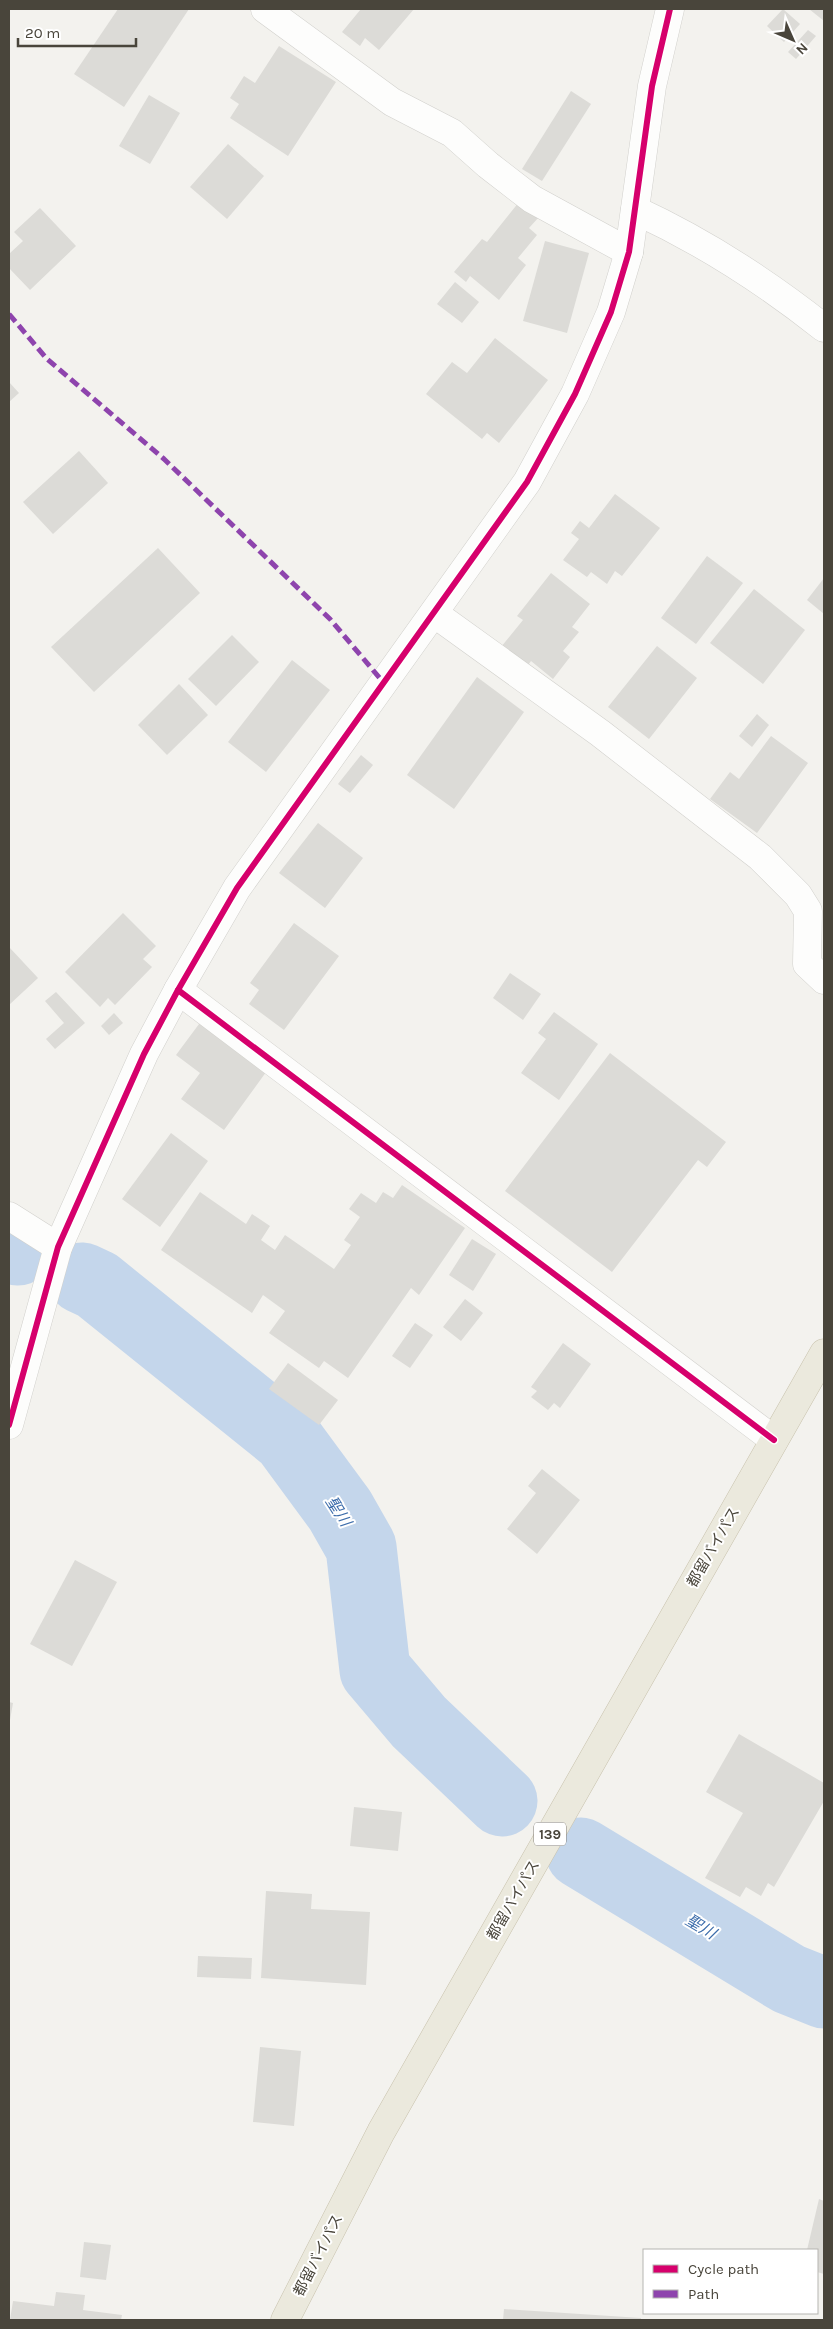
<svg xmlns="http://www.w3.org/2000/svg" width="833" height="2329" viewBox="0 0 833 2329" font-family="Karla,'Noto Sans JP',sans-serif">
<rect width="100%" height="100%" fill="#f3f2ee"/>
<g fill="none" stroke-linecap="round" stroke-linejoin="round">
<g stroke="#c4d6eb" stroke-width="71">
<path d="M 9,1246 L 18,1250"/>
<path d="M 82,1278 L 97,1285 L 287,1438 L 340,1510 L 361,1547 L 375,1670 L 419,1722 L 502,1801"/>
<path d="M 581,1853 L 789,1979 L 824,1993"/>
</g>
</g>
<g fill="#dcdbd7">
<path d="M 118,9 L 189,9 L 124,107 L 74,74 Z"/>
<path d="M 361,9 L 414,9 L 379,50 L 365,38 L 360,46 L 342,32 Z"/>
<path d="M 783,9 L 800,24 L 784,42 L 767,26 Z"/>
<path d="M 809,9 L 824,9 L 824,21 Z"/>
<path d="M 808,30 L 816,36 L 796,59 L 788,52 Z"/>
<path d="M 279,46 L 336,82 L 288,156 L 230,118 L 239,104 L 230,98 L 244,76 L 255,83 Z"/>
<path d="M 571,91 L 591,104 L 542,181 L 522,169 Z"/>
<path d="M 149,95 L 180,113 L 150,164 L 119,146 Z"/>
<path d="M 228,144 L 264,176 L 227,219 L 190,187 Z"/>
<path d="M 519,202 L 539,217 L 529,228 L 537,235 L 518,258 L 526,265 L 499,300 L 470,276 L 466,282 L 454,272 L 482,239 L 487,242 Z"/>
<path d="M 40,208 L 76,246 L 30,290 L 9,268 L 9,254 L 23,241 L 14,232 Z"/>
<path d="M 545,241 L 589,253 L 567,333 L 523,321 Z"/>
<path d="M 455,282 L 479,302 L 462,323 L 437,304 Z"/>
<path d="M 495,338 L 548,380 L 499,443 L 487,433 L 482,439 L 426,394 L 452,362 L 467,373 Z"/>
<path d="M 9,382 L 19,393 L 9,402 Z"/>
<path d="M 79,451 L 108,483 L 53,534 L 23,502 Z"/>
<path d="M 615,494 L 660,528 L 622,576 L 615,571 L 607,584 L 591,572 L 587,577 L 563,560 L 579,539 L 571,533 L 580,521 L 589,528 Z"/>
<path d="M 158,548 L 200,593 L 94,692 L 51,647 Z"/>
<path d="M 707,556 L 743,583 L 696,644 L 661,618 Z"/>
<path d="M 551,573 L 590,604 L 572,627 L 579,632 L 563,651 L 570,657 L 553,679 L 531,661 L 526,668 L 501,647 L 523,620 L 517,616 Z"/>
<path d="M 824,578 L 824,614 L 807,600 Z"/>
<path d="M 754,589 L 805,630 L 763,684 L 710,643 Z"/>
<path d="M 232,635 L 259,662 L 216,706 L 188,679 Z"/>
<path d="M 657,646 L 697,678 L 649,739 L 608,707 Z"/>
<path d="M 292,660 L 330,690 L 266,772 L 228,742 Z"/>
<path d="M 477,677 L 524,712 L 454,809 L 407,775 Z"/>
<path d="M 179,684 L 208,715 L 167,755 L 138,725 Z"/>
<path d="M 757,714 L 769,725 L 752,747 L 739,736 Z"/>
<path d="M 771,736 L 808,763 L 757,833 L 710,799 L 730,772 L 739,779 Z"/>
<path d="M 361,755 L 373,765 L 350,793 L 338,784 Z"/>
<path d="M 318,823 L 363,858 L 325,908 L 279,873 Z"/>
<path d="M 123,913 L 156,946 L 143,959 L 152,967 L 115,1005 L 108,998 L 100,1007 L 65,972 Z"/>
<path d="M 294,923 L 339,956 L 284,1030 L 249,1004 L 259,990 L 250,983 Z"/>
<path d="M 9,947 L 38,978 L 9,1005 Z"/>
<path d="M 510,973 L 541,994 L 523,1020 L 493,998 Z"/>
<path d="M 56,992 L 85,1023 L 55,1049 L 46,1039 L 64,1023 L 45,1001 Z"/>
<path d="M 554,1012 L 598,1044 L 559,1100 L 521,1073 L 546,1039 L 538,1033 Z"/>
<path d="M 114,1013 L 123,1023 L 109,1035 L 101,1026 Z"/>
<path d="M 202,1020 L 269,1068 L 224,1130 L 181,1099 L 200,1073 L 176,1055 Z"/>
<path d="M 610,1053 L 726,1142 L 707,1167 L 698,1160 L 612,1272 L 505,1191 Z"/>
<path d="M 171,1133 L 208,1161 L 160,1227 L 122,1199 Z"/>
<path d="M 402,1185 L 465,1228 L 419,1295 L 411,1288 L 348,1378 L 324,1361 L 319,1368 L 269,1333 L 285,1311 L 263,1295 L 252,1313 L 161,1250 L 200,1192 L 246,1224 L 252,1214 L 270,1226 L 261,1240 L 275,1250 L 285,1235 L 334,1269 L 351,1245 L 344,1240 L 360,1217 L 349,1209 L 361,1193 L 376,1203 L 383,1192 L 393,1198 Z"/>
<path d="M 472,1239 L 496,1254 L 473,1291 L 449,1275 Z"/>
<path d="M 465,1299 L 483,1313 L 461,1341 L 443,1327 Z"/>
<path d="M 415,1323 L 433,1335 L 410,1368 L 392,1356 Z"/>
<path d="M 563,1343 L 591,1364 L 560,1408 L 554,1403 L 548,1410 L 531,1397 L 537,1391 L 531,1387 Z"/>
<path d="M 288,1363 L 338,1400 L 319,1425 L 269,1389 Z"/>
<path d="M 542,1469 L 580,1500 L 537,1554 L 507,1529 L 536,1493 L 528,1486 Z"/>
<path d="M 75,1560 L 117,1582 L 72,1666 L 30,1644 Z"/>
<path d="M 9,1702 L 13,1703 L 10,1720 L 9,1720 Z"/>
<path d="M 739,1734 L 824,1783 L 824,1801 L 774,1887 L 768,1883 L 761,1896 L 746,1887 L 740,1897 L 705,1878 L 743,1813 L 706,1792 Z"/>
<path d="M 354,1807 L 402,1812 L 398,1851 L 350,1846 Z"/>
<path d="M 266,1891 L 312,1894 L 311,1909 L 370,1912 L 366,1985 L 261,1978 Z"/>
<path d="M 198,1956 L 252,1958 L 251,1979 L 197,1977 Z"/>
<path d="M 260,2047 L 301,2051 L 294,2126 L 253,2122 Z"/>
<path d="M 819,2199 L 824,2201 L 824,2274 L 817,2272 L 817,2250 L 807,2250 Z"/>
<path d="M 84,2242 L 111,2245 L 106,2280 L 80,2277 Z"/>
<path d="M 56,2292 L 85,2295 L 83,2310 L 122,2315 L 121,2320 L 10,2320 L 13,2301 L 54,2306 Z"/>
<path d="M 504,2309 L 641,2318 L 641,2320 L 503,2320 Z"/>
</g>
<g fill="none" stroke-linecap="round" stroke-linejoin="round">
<defs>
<g id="street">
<path d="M 265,9 L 392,102 L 452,133 L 488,165 L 532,199 L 629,252"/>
<path d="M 635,210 C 702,241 766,282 824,328"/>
<path d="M 435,614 L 600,733 L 760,857 L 798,895 L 808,911 L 807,964 L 824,980"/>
<path d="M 178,990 L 774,1440"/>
<path d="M 9,1216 L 58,1247"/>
<path d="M 9,1425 L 58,1247 L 144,1054 L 178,990 L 237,888 L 527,482 L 575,394 L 611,312 L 629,252 L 652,86 L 670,9"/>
</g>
<path id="highway" d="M 285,2320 L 381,2132 L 824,1353"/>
</defs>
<use href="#street" stroke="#d1d0cc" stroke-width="29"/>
<use href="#highway" stroke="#c8c2ad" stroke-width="29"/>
<use href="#street" stroke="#fdfdfc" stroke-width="28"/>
<use href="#highway" stroke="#ebe9dd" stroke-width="28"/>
<path stroke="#8e44ad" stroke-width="5" stroke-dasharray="10 5" stroke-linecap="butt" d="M 9,314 L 47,359 L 164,459 L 330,619 L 383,682"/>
<defs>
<g id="cycleway">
<path d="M 178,990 L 774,1440"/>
<path d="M 9,1425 L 58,1247 L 144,1054 L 178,990 L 237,888 L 527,482 L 575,394 L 611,312 L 629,252 L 652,86 L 670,9"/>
</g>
</defs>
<use href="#cycleway" stroke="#fff" stroke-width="9"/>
<use href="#cycleway" stroke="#d6006c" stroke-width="6"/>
</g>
<g text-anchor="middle" stroke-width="4" stroke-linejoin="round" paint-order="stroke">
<rect fill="#fff" stroke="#807d76" stroke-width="1" x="534" y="1822.5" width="32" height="23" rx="4"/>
<g font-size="14" font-weight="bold" fill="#49453b">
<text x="550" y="1839">139</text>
</g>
<g font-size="15" fill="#49453b" stroke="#fff">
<text transform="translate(713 1547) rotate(-60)" y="5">都留バイパス</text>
<text transform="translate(513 1900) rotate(-60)" y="5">都留バイパス</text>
<text transform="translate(318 2255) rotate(-63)" y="5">都留バイパス</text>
</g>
<g font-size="16" font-style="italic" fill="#3d6dab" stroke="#fff">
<text transform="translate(339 1511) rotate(57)" y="6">聖川</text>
<text transform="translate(701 1926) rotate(31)" y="6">聖川</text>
</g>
</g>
<rect width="833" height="2329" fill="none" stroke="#49453b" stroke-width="20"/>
<rect x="643" y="2249" width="175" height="65" fill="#ffffff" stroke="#b6b5b1"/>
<rect x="653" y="2265" width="25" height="8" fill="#d6006c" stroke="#b6b5b1"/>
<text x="688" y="2274" font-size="15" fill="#49453b">Cycle path</text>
<rect x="653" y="2290" width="25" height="8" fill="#8e44ad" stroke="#b6b5b1"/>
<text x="688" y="2299" font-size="15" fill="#49453b">Path</text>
<g transform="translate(793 40) rotate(135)" stroke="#ffffff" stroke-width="4" paint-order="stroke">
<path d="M0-4L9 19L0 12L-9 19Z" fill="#49453b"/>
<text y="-8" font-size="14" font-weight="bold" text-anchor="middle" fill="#49453b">N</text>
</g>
<path d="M18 38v8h118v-8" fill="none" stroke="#49453b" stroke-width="2.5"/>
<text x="25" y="38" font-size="15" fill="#49453b" stroke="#ffffff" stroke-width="4" paint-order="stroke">20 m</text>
</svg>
